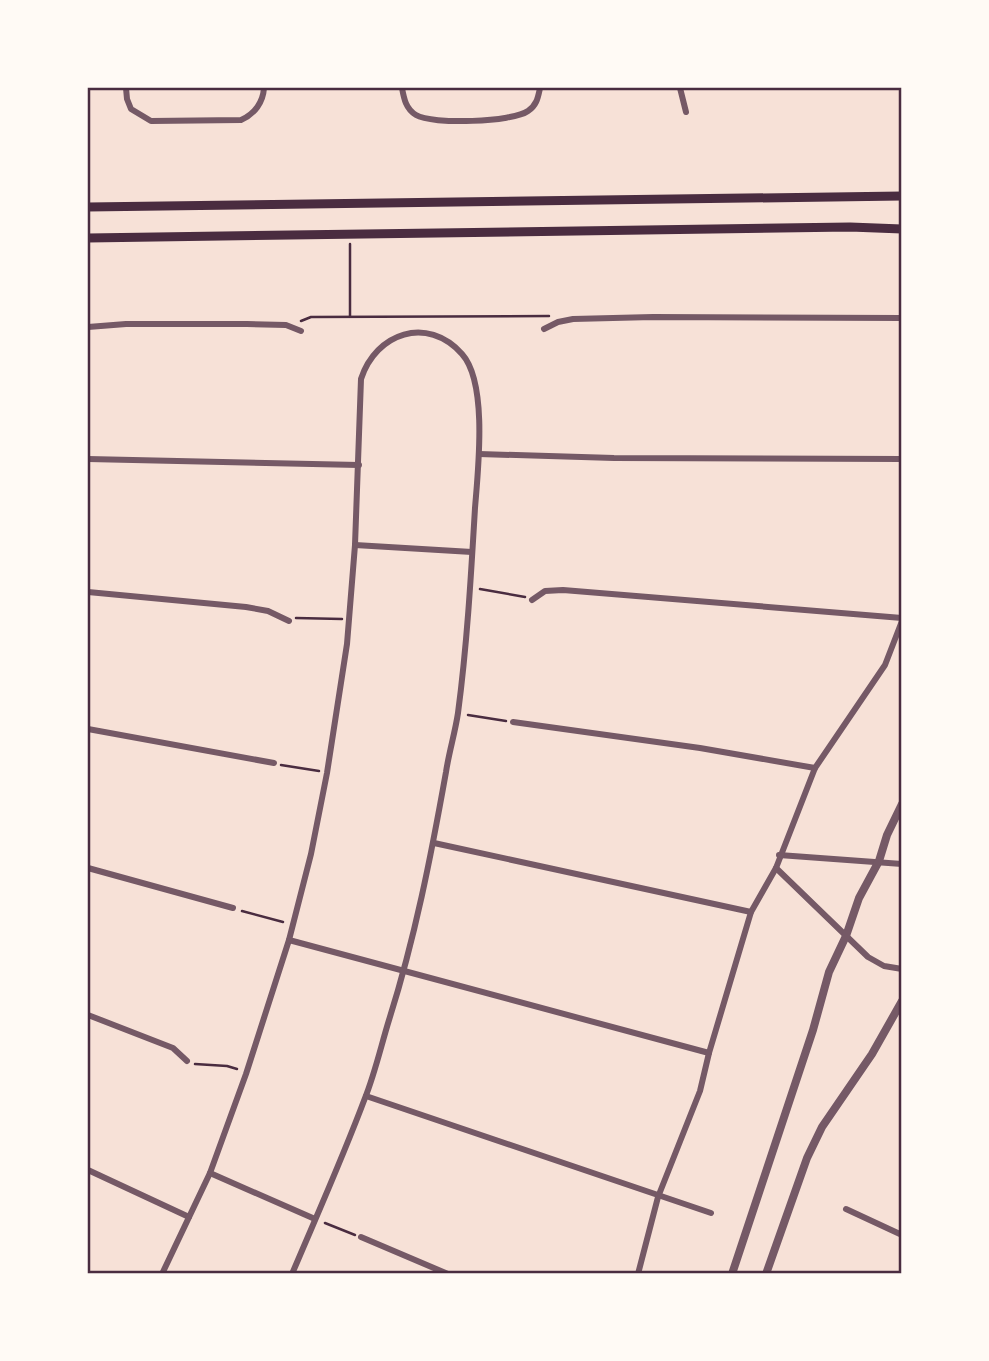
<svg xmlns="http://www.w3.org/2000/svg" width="989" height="1361" viewBox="0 0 989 1361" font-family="Quicksand,sans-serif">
<rect width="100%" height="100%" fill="#f7e1d7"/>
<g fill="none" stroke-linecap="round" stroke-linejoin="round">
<g stroke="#4a2c40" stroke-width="2.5">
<path d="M 350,244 L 350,316"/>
<path d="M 301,321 L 311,317 L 549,316"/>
<path d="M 480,589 L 525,597"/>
<path d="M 296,618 L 342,619"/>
<path d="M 468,715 L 506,721"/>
<path d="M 281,765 L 319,771"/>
<path d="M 242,911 L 283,922"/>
<path d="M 195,1064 L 227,1066 L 237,1069"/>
<path d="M 325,1223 L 355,1235"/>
</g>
<g stroke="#755966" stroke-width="6">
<path d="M 126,88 L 127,99 L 131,109 L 151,121 L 241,120 C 255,114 263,102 264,88"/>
<path d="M 402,88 C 404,99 406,109 416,115 C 432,125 513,122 528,111 C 537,105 538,97 540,88"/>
<path d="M 680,88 L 686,112"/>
<path d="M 88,327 L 126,324 L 247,324 L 286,325 L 301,331"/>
<path d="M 544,329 L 558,322 L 573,319 L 653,317 L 902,318"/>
<path d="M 479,454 L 614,458 L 902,459"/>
<path d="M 88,459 L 359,465"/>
<path d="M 355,545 L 472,552"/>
<path d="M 88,592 L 246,607 L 268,611 L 289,621"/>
<path d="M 532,600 L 545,591 L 563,590 L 902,618"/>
<path d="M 513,722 L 700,748 L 815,768"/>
<path d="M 88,729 L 274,763"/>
<path d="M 434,843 L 751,912"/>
<path d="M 779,855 L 902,864"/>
<path d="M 88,868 L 233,908"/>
<path d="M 776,868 L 868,957 L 884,966 L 902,969"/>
<path d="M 289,940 L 709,1053"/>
<path d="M 88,1015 L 173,1048 L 187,1061"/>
<path d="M 366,1096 L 711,1213"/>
<path d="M 88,1170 L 189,1217"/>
<path d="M 210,1173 L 315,1219"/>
<path d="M 846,1209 L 902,1235"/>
<path d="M 361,1237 L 448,1274"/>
<path d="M 162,1274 L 210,1173 L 246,1074 L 289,940 L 311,854 L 327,773 L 347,644 L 355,545 L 361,379 C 376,333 427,315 462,354 C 488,383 478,470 475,508 C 471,576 467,645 458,713 C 455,733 449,752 446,772 C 431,856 415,938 389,1020 C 381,1046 375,1073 365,1098 C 343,1157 317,1215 292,1274"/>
<path d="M 638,1274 L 658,1197 L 700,1091 L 709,1053 L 751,912 L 776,868 L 815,768 L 885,665 L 902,621"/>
</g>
<g stroke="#755966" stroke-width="8">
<path d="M 732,1274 L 813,1030 L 829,972 L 846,936 L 859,898 L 879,861 L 887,835 L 902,804"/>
<path d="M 766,1274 L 807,1158 L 822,1127 L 872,1054 L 902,1001"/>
</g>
<g stroke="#4a2c40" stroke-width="9">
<path d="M 88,207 L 902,196"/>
<path d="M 88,238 L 850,227 L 902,229"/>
</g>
</g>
<rect width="989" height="1361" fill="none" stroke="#fffaf5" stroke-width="178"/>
<rect x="89" y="89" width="811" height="1183" fill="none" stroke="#4a2c40" stroke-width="2.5"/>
</svg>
